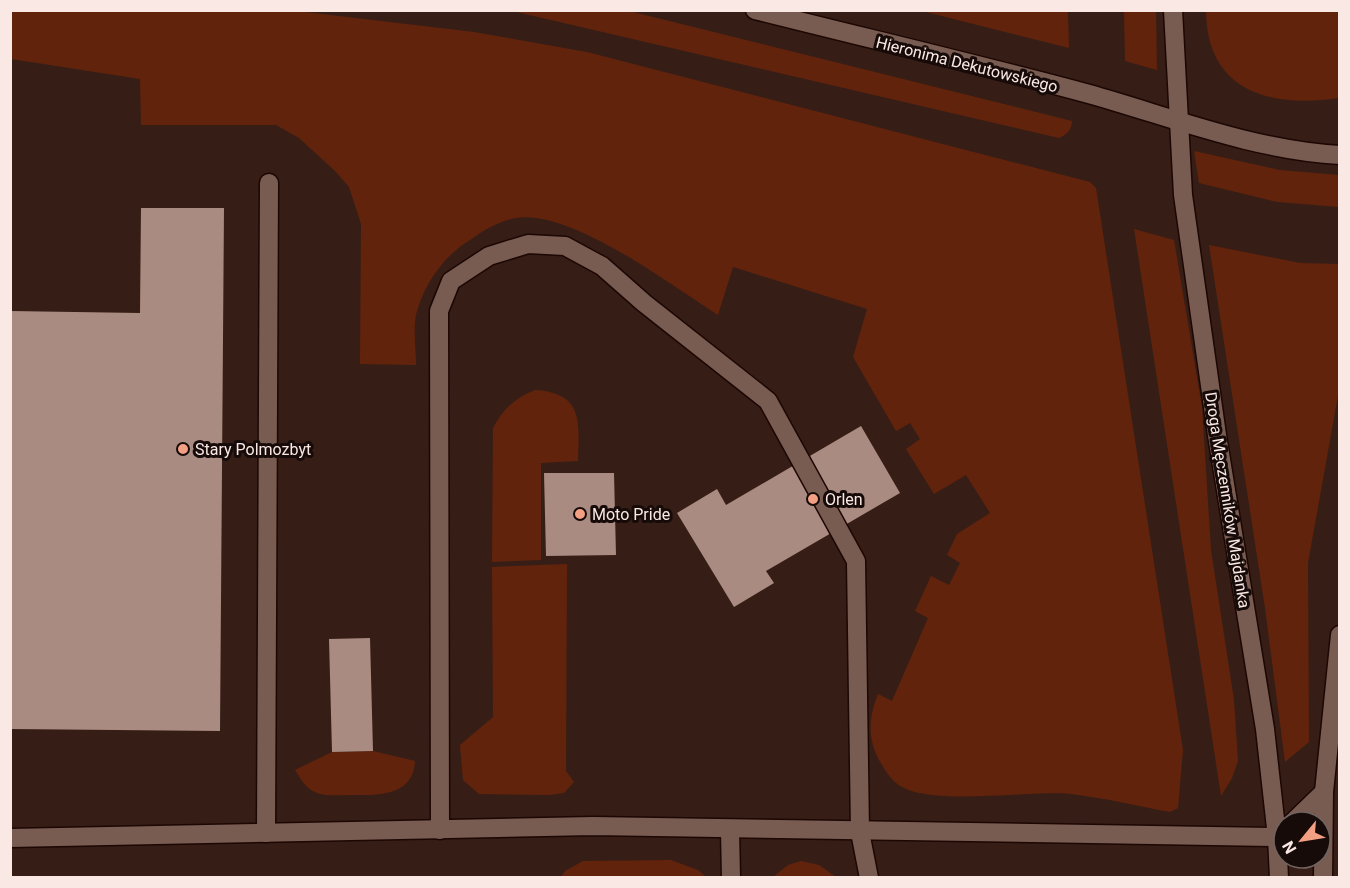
<svg xmlns="http://www.w3.org/2000/svg" width="1350" height="888" viewBox="0 0 1350 888" font-family="Roboto,sans-serif">
<rect width="100%" height="100%" fill="#361e16"/>
<g fill="#62230c">
<path d="M 297,11 L 474,32 L 587,52 L 1090,182 L 1096,188 L 1183,750 L 1178,808 L 1170,812 C 1138,806 1104,798 1071,794 C 1029,790 937,806 902,787 C 891,781 885,770 879,760 C 867,737 869,717 878,694 L 892,701 L 928,618 L 915,611 L 931,576 L 949,585 L 960,563 L 947,555 L 957,534 L 990,513 L 966,475 L 934,494 L 906,449 L 920,439 L 910,423 L 896,431 L 853,357 L 867,309 L 733,267 L 718,315 C 672,286 565,204 511,219 C 495,223 481,232 467,242 C 442,258 423,286 416,315 C 413,330 416,350 416,365 L 360,364 L 361,224 L 349,187 L 335,171 L 299,138 L 276,125 L 141,125 L 140,79 L 11,59 L 11,11 Z"/>
<path d="M 512,11 L 629,11 L 1072,121 C 1072,130 1066,135 1059,138 Z"/>
<path d="M 922,11 L 1068,11 L 1069,48 Z"/>
<path d="M 1124,11 L 1156,11 L 1157,70 L 1125,61 Z"/>
<path d="M 1206,11 L 1339,11 L 1339,98 C 1270,108 1207,92 1206,11 Z"/>
<path d="M 1194,151 L 1280,170 L 1339,175 L 1339,207 L 1277,202 L 1199,183 Z"/>
<path d="M 1134,229 L 1174,240 L 1202,407 L 1211,550 L 1234,700 L 1238,761 L 1232,778 L 1221,796 Z"/>
<path d="M 1209,245 L 1300,263 L 1339,264 L 1339,390 L 1308,563 L 1309,742 L 1285,762 L 1265,608 Z"/>
<path d="M 535,390 C 584,393 579,422 578,461 L 541,463 L 541,560 L 492,562 L 493,428 C 503,409 515,398 535,390 Z"/>
<path d="M 567,564 L 566,771 L 574,782 L 564,793 L 549,795 L 479,794 L 463,780 L 460,745 L 493,717 L 492,567 Z"/>
<path d="M 373,751 L 415,761 C 413,797 378,795 350,795 C 339,795 323,797 313,791 C 305,787 300,778 295,770 L 332,752 Z"/>
<path d="M 671,860 L 698,870 L 706,877 L 561,877 L 565,871 L 583,861 Z"/>
<path d="M 801,861 L 819,865 L 836,877 L 773,877 L 788,865 Z"/>
</g>
<g fill="#aa8b81">
<path d="M 141,208 L 224,208 L 220,731 L 10,729 L 10,311 L 140,313 Z"/>
<path d="M 861,426 L 900,493 L 766,571 L 774,583 L 734,607 L 677,513 L 717,489 L 726,505 Z"/>
<path d="M 544,473 L 614,473 L 616,555 L 546,556 Z"/>
<path d="M 370,638 L 373,751 L 332,752 L 329,639 Z"/>
</g>
<g fill="none" stroke-linecap="round" stroke-linejoin="round">
<defs>
<g id="minor">
<path d="M 755,10 C 866,38 978,64 1089,94 C 1171,117 1253,150 1340,155"/>
<path d="M 1173,10 L 1183,195 L 1217,435 L 1265,729 L 1277,837 L 1279,878"/>
<path d="M 1293,822 L 1324,792"/>
<path d="M 730,829 L 731,878"/>
<path d="M 440,830 L 439,311 L 451,281 L 489,256 L 528,244 L 565,246 L 602,266 L 644,303 L 768,401 L 856,561 L 860,832 L 869,878"/>
<path d="M 266,833 L 269,183"/>
<path d="M 10,838 L 593,826 L 1277,837 L 1284,831"/>
<path d="M 1323,878 L 1324,792 L 1340,635"/>
</g>
</defs>
<use href="#minor" stroke="#1d0703" stroke-width="21"/>
<use href="#minor" stroke="#785c52" stroke-width="18"/>
</g>
<g fill="#f39f84" stroke="#160b08" stroke-width="2">
<circle cx="183" cy="449" r="6"/>
<circle cx="813" cy="499" r="6"/>
<circle cx="580" cy="514" r="6"/>
</g>
<g text-anchor="middle" stroke-width="6" stroke-linejoin="round" paint-order="stroke">
<g font-size="16" fill="#f9e8e3" stroke="#160b08">
<text transform="translate(967 64) rotate(14)" y="6">Hieronima Dekutowskiego</text>
<text transform="translate(1228 500) rotate(81)" y="6">Droga Męczenników Majdanka</text>
</g>
<g font-size="16" fill="#f9e8e3" stroke="#160b08" text-anchor="start">
<text x="195" y="455">Stary Polmozbyt</text>
<text x="825" y="505">Orlen</text>
<text x="592" y="520">Moto Pride</text>
</g>
</g>
<rect width="1350" height="888" fill="none" stroke="#f9e8e3" stroke-width="24"/>
<g transform="translate(1302 840) rotate(240)"><circle r="28" fill="#160b08" stroke="#716360" stroke-width="1.5"/>
<path d="M0-4.5L10 22L0 15L-10 22Z" fill="#f39f84"/>
<text y="-9" font-size="16" font-weight="bold" text-anchor="middle" fill="#f9e8e3">N</text>
</g>
</svg>
